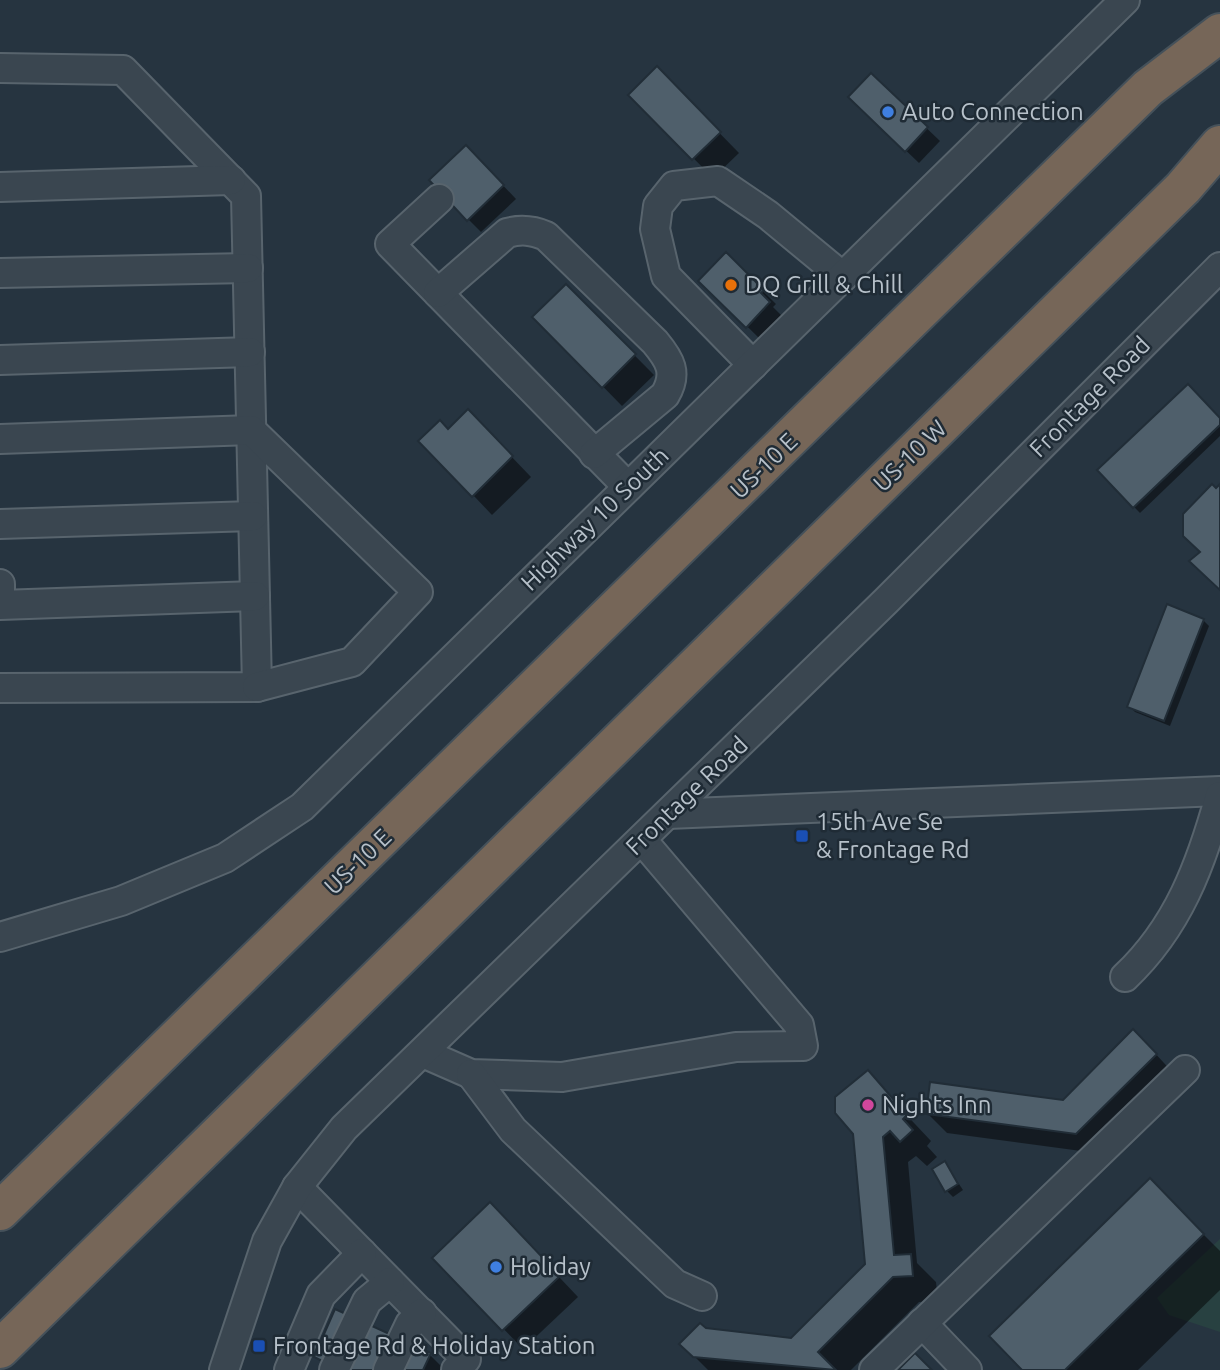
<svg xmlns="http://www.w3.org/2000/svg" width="1220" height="1370" viewBox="0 0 1220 1370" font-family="Ubuntu,sans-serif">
<rect width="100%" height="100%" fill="#263440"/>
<path fill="#284141" d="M 1220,1239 L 1220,1332 L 1169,1315 L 1157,1298 Z"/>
<g fill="#0007">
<path d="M 657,69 L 739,153 L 713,178 L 631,95 Z"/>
<path d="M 871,75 L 940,141 L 919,163 L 850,97 Z"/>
<path d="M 479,160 L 516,199 L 481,232 L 468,219 Z"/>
<path d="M 726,254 L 776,304 L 773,307 L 782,316 L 760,339 L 701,281 Z"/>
<path d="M 566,286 L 654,375 L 622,406 L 535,317 Z"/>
<path d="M 1220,420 L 1220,436 L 1140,513 L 1099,471 Z"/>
<path d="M 448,431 L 487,431 L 531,477 L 492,515 L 473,495 Z"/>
<path d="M 1203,620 L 1209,626 L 1170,726 L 1135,712 L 1129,706 Z"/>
<path d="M 1153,1051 L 1175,1075 L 1096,1153 L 947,1133 L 928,1114 L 1064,1102 Z"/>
<path d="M 867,1073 L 931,1141 L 927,1146 L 937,1157 L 927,1166 L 916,1156 L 908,1162 L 917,1263 L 936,1282 L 938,1301 L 919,1302 L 851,1370 L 708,1370 L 682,1344 L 705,1330 L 792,1339 L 867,1265 Z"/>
<path d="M 945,1163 L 963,1190 L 953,1197 L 947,1191 Z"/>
<path d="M 1186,1217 L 1220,1251 L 1220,1290 L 1138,1370 L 1025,1370 Z"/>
<path d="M 509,1224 L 578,1297 L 523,1349 L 435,1258 Z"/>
<path d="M 430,1355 L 445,1370 L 329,1370 L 316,1357 Z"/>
</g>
<g fill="#4f5f6b" stroke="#212d37" stroke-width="2">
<path d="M 657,66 L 721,132 L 692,160 L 628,95 Z"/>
<path d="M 871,73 L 928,127 L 905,152 L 848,97 Z"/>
<path d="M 466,145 L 504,185 L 467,221 L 429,180 Z"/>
<path d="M 726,252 L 764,290 L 761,293 L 770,302 L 746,328 L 698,281 Z"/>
<path d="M 566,284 L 636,354 L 602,388 L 532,317 Z"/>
<path d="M 1188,384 L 1220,418 L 1220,425 L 1133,508 L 1097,470 Z"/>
<path d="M 468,409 L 513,456 L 472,497 L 418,441 L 440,420 L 448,429 Z"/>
<path d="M 1212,484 L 1216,488 L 1220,484 L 1220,590 L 1189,561 L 1200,552 L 1183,536 L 1183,514 Z"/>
<path d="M 1167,604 L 1204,619 L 1164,721 L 1127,707 Z"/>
<path d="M 1133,1029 L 1157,1054 L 1076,1134 L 926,1114 L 930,1082 L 1063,1100 Z"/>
<path d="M 868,1070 L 907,1115 L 903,1119 L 913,1130 L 900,1142 L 890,1131 L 883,1137 L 894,1255 L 911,1254 L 913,1276 L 893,1277 L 818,1352 L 836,1370 L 693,1357 L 679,1344 L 700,1323 L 706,1328 L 791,1338 L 865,1264 L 853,1134 L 835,1113 L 835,1097 Z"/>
<path d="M 945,1161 L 958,1184 L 945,1192 L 932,1169 Z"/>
<path d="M 1150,1178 L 1204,1234 L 1065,1370 L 1022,1370 L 989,1336 Z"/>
<path d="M 490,1202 L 560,1276 L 502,1331 L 432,1258 Z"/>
<path d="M 335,1309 L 431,1353 L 423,1370 L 341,1370 L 314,1357 Z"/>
<path d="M 915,1353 L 932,1370 L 898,1370 Z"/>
</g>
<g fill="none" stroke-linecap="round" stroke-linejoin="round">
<defs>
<g id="minor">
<path d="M 0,68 L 123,70 L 246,196 L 257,687 L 0,688"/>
<path d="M 0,187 L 231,180"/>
<path d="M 439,199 L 390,244 L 628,487"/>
<path d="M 0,273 L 248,268"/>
<path d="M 438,293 L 507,233 C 521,229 532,230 546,236 L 655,342 C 670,360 678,373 665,395 L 594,454"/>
<path d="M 0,360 L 250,352"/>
<path d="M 753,365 L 666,276 L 655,229 L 658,206 L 674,186 L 718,181 L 768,215 L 843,277"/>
<path d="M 0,439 L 251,430 L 418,592 L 352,662 L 257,687"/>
<path d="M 0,524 L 253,516"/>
<path d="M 0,584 L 0,605 L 255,596"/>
<path d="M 668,814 L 1220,791"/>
<path d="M 0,937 L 121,901 L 225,858 L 302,807 L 1125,0"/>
<path d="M 1125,977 C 1178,927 1201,865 1220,796"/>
<path d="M 423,1053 L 471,1074 L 562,1077 L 736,1047 L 803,1046 L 799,1025 L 642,840"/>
<path d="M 471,1074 L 513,1130 L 675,1284 L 702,1296"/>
<path d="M 297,1187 L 466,1359 L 456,1370"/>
<path d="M 922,1323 L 967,1370"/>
<path d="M 224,1370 L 267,1241 L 297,1187 L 344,1128 L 886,601 L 1220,267"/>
<path d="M 289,1370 L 321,1295 L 362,1253"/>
<path d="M 334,1370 L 367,1301 L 390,1282"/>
<path d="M 388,1370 L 410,1324 L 422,1313"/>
<path d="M 874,1370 L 1185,1070"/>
</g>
<g id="highway">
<path d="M 0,1211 L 1148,88 L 1220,33"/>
<path d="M 0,1349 L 1183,188 L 1220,145"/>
</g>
</defs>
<use href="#minor" stroke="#58646d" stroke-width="32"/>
<use href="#highway" stroke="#45515a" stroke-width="42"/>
<use href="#minor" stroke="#3a4650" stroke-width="28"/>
<use href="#highway" stroke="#766658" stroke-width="38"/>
</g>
<g fill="#3f7fe0" stroke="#1f2b35" stroke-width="2.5">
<circle cx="888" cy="112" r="7"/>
<circle cx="496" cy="1267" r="7"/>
</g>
<circle fill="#e8710a" stroke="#1f2b35" stroke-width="2.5" cx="731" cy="285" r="7"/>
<g fill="#1a4fb4" stroke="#1f2b35" stroke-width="2.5">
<rect x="795" y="829" width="14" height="14" rx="3.5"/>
<rect x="252" y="1339" width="14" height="14" rx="3.5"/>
</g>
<circle fill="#d1479c" stroke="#1f2b35" stroke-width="2.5" cx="868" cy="1105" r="7"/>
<g text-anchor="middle" stroke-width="5" stroke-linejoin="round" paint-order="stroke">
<g font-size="24" fill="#b7c1ca" stroke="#1f2b35" text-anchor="start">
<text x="902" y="120">Auto Connection</text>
<text x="745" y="293">DQ Grill &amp; Chill</text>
<text x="816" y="830">15th Ave Se<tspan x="816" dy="28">&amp; Frontage Rd</tspan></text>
<text x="882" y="1113">Nights Inn</text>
<text x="510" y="1275">Holiday</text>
<text x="273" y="1354">Frontage Rd &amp; Holiday Station</text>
</g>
<g font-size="24" fill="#b7c1ca" stroke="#1f2b35">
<text transform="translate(1090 397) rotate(-45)" y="8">Frontage Road</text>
<text transform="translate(910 456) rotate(-44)" y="8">US-10 W</text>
<text transform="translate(764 466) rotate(-44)" y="8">US-10 E</text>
<text transform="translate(595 519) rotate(-44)" y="8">Highway 10 South</text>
<text transform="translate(687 796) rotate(-44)" y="8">Frontage Road</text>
<text transform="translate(358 862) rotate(-44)" y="8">US-10 E</text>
</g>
</g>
</svg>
